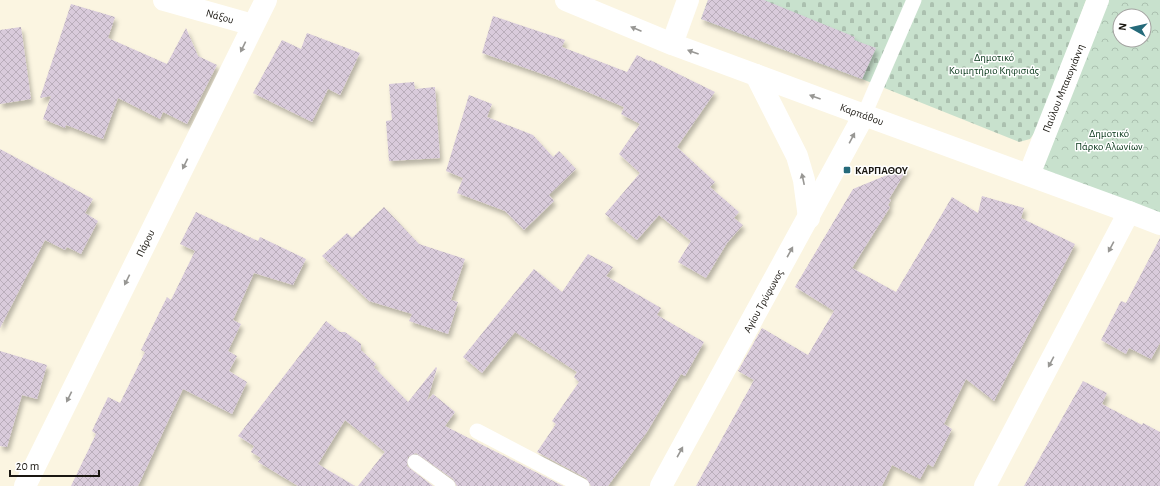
<svg xmlns="http://www.w3.org/2000/svg" width="1160" height="486" viewBox="0 0 1160 486" font-family="'Alegreya Sans',sans-serif">
<defs>
<pattern id="forest-crowns" width="20" height="18" patternUnits="userSpaceOnUse"><rect width="20" height="18" fill="#c8e1cd"/><path d="M2 6a3 3 0 1 1 6 0M12 15a3 3 0 1 1 6 0" fill="none" stroke="#abc0af"/></pattern>
<pattern id="cemetery-stones" width="16" height="16" patternUnits="userSpaceOnUse"><rect width="16" height="16" fill="#c8e1cd"/><path d="M2 7V4a2 2 0 0 1 4 0v3zM10 15v-3a2 2 0 0 1 4 0v3z" fill="#abc0af"/></pattern>
<pattern id="building-cross-hatch" width="8" height="8" patternUnits="userSpaceOnUse"><rect width="8" height="8" fill="#d9cbdb"/><path d="M0 0l8 8M0 8l8-8" fill="none" stroke="#baaebb"/></pattern>
<filter id="shadow"><feDropShadow dx="2.5" dy="4.5" stdDeviation="2" flood-color="#0004"/></filter>
</defs>
<rect width="100%" height="100%" fill="#fbf5e1"/>
<path fill="url(#forest-crowns)" fill-rule="evenodd" d="M 1109,0 L 1160,0 L 1160,215 L 1042,169 ZM 1120,16 L 1144,16 L 1144,40 L 1120,40 Z"/>
<path fill="url(#cemetery-stones)" d="M 708,0 L 1086,0 L 1040,125 L 1030,139 L 1019,142 L 862,79 L 701,19 Z"/>
<g fill="url(#building-cross-hatch)" filter="url(#shadow)">
<path d="M 708,0 L 764,0 L 855,37 L 854,40 L 876,48 L 862,79 L 701,19 Z"/>
<path d="M 71,4 L 115,17 L 108,38 L 167,64 L 186,28 L 198,56 L 217,65 L 187,124 L 163,112 L 160,119 L 118,98 L 103,139 L 66,125 L 65,128 L 43,119 L 51,96 L 40,98 Z"/>
<path d="M 493,16 L 565,40 L 562,47 L 627,72 L 637,55 L 649,61 L 650,60 L 715,92 L 677,147 L 715,182 L 710,187 L 739,212 L 734,218 L 743,225 L 727,243 L 706,278 L 678,262 L 691,241 L 659,215 L 637,240 L 605,214 L 640,173 L 619,154 L 640,124 L 621,114 L 624,107 L 551,77 L 482,53 Z"/>
<path d="M 21,27 L 31,99 L 0,104 L 0,30 Z"/>
<path d="M 307,33 L 360,53 L 340,95 L 328,89 L 312,122 L 253,93 L 282,40 L 301,49 Z"/>
<path d="M 414,82 L 415,89 L 435,87 L 440,158 L 389,161 L 386,121 L 392,120 L 389,84 Z"/>
<path d="M 469,95 L 492,104 L 487,117 L 533,135 L 553,157 L 559,151 L 576,169 L 549,195 L 554,201 L 524,230 L 505,211 L 457,193 L 463,178 L 446,171 Z"/>
<path d="M 0,149 L 93,199 L 85,213 L 98,221 L 81,254 L 67,247 L 65,250 L 45,240 L 0,328 Z"/>
<path d="M 909,166 L 889,199 L 891,200 L 888,205 L 890,207 L 852,268 L 896,292 L 952,197 L 978,213 L 982,196 L 1024,208 L 1021,218 L 1075,244 L 994,401 L 966,379 L 944,424 L 952,429 L 933,467 L 928,464 L 920,479 L 892,465 L 882,486 L 696,486 L 754,380 L 738,371 L 762,328 L 808,355 L 834,311 L 795,287 L 853,189 Z"/>
<path d="M 384,207 L 419,244 L 465,259 L 451,300 L 458,302 L 448,334 L 409,321 L 412,314 L 369,301 L 322,256 L 347,233 L 352,238 Z"/>
<path d="M 196,212 L 258,241 L 260,237 L 306,259 L 293,285 L 254,273 L 233,320 L 241,324 L 228,351 L 237,356 L 229,371 L 247,382 L 232,414 L 183,389 L 138,486 L 71,486 L 96,434 L 92,431 L 108,397 L 120,403 L 145,352 L 141,350 L 167,297 L 171,300 L 195,251 L 180,244 Z"/>
<path d="M 1160,238 L 1160,343 L 1151,359 L 1129,348 L 1126,354 L 1101,340 L 1121,301 L 1126,303 Z"/>
<path d="M 588,254 L 613,267 L 606,276 L 661,308 L 657,315 L 704,342 L 685,376 L 681,374 L 647,432 L 608,486 L 591,486 L 586,478 L 537,452 L 556,424 L 552,421 L 579,382 L 574,377 L 577,372 L 515,332 L 482,373 L 463,357 L 534,269 L 562,292 Z"/>
<path d="M 326,321 L 340,332 L 345,332 L 361,344 L 361,350 L 376,364 L 374,367 L 408,402 L 436,367 L 437,368 L 427,401 L 433,394 L 455,412 L 445,426 L 563,486 L 457,486 L 453,479 L 416,453 L 408,457 L 407,466 L 433,486 L 358,486 L 385,452 L 345,420 L 318,464 L 355,486 L 298,486 L 258,462 L 261,458 L 251,452 L 254,446 L 238,436 Z"/>
<path d="M 0,351 L 47,365 L 37,399 L 22,395 L 7,447 L 0,446 Z"/>
<path d="M 1083,381 L 1107,393 L 1102,404 L 1142,425 L 1143,423 L 1160,432 L 1160,486 L 1024,486 Z"/>
</g>
<g fill="none" stroke-linecap="round" stroke-linejoin="round">
<g stroke="#fff" stroke-width="15">
<path d="M 864,115 L 914,0"/>
<path d="M 477,431 L 582,486"/>
<path d="M 415,462 L 448,486"/>
</g>
<g stroke="#fff" stroke-width="22">
<path d="M 164,0 L 253,25"/>
<path d="M 566,0 L 672,44 L 864,115"/>
<path d="M 672,44 L 688,0"/>
<path d="M 1129,212 L 1160,224"/>
<path d="M 25,486 L 266,0"/>
</g>
<g stroke="#fff" stroke-width="22">
<path d="M 756,75 L 797,156 L 804,180 L 809,218"/>
<path d="M 1029,175 L 1098,0"/>
<path d="M 661,486 L 864,115 L 1129,212 L 985,486"/>
</g>
</g>
<defs><path id="oneway-solid" d="M-6-.8H1V-3.2L6.5 0L1 3.2V.8H-6Z"/></defs>
<g fill="#989794">
<use href="#oneway-solid" transform="translate(636 29) rotate(-157)"/>
<use href="#oneway-solid" transform="translate(243 47) rotate(116)"/>
<use href="#oneway-solid" transform="translate(693 52) rotate(-160)"/>
<use href="#oneway-solid" transform="translate(815 97) rotate(-160)"/>
<use href="#oneway-solid" transform="translate(852 138) rotate(-62)"/>
<use href="#oneway-solid" transform="translate(185 164) rotate(116)"/>
<use href="#oneway-solid" transform="translate(803 179) rotate(-102)"/>
<use href="#oneway-solid" transform="translate(1111 247) rotate(118)"/>
<use href="#oneway-solid" transform="translate(790 252) rotate(-61)"/>
<use href="#oneway-solid" transform="translate(127 280) rotate(116)"/>
<use href="#oneway-solid" transform="translate(1051 362) rotate(118)"/>
<use href="#oneway-solid" transform="translate(69 397) rotate(116)"/>
<use href="#oneway-solid" transform="translate(680 452) rotate(-61)"/>
</g>
<rect fill="#256a7a" stroke="#fff" stroke-width="1.5" x="843" y="166" width="8" height="8" rx="2"/>
<g text-anchor="middle" stroke-width="3" stroke-linejoin="round" paint-order="stroke">
<g font-size="11" fill="#1a1711" stroke="#fff">
<text transform="translate(220 16) rotate(16)" y="4">Νάξου</text>
<text transform="translate(1063 88) rotate(-68)" y="4">Παύλου Μπακογιάννη</text>
<text transform="translate(862 114) rotate(20)" y="4">Καρπάθου</text>
<text transform="translate(145 243) rotate(-64)" y="4">Πάρου</text>
<text transform="translate(763 301) rotate(-61)" y="4">Αγίου Τρύφωνος</text>
</g>
<g font-size="11" fill="#033315" stroke="#fff">
<text x="994" y="61">Δημοτικό<tspan x="994" dy="13">Κοιμητήριο Κηφισιάς</tspan></text>
<text x="1109" y="137">Δημοτικό<tspan x="1109" dy="13">Πάρκο Αλωνίων</tspan></text>
</g>
<g font-size="11" font-weight="bold" fill="#1a1711" stroke="#fff" text-anchor="start">
<text x="855" y="174">ΚΑΡΠΑΘΟΥ</text>
</g>
</g>
<g transform="translate(1132 28) rotate(278)"><circle r="19" fill="#ffffff" stroke="#a3a2a0"/>
<path d="M0-3L7 15L0 10L-7 15Z" fill="#256a7a"/>
<text y="-6" font-size="11" font-weight="bold" text-anchor="middle" fill="#1a1711">N</text>
</g>
<path d="M10 470v6h89v-6" fill="none" stroke="#1a1711" stroke-width="2"/>
<text x="16" y="470" font-size="12" fill="#1a1711" stroke="#ffffff" stroke-width="3" paint-order="stroke">20 m</text>
</svg>
